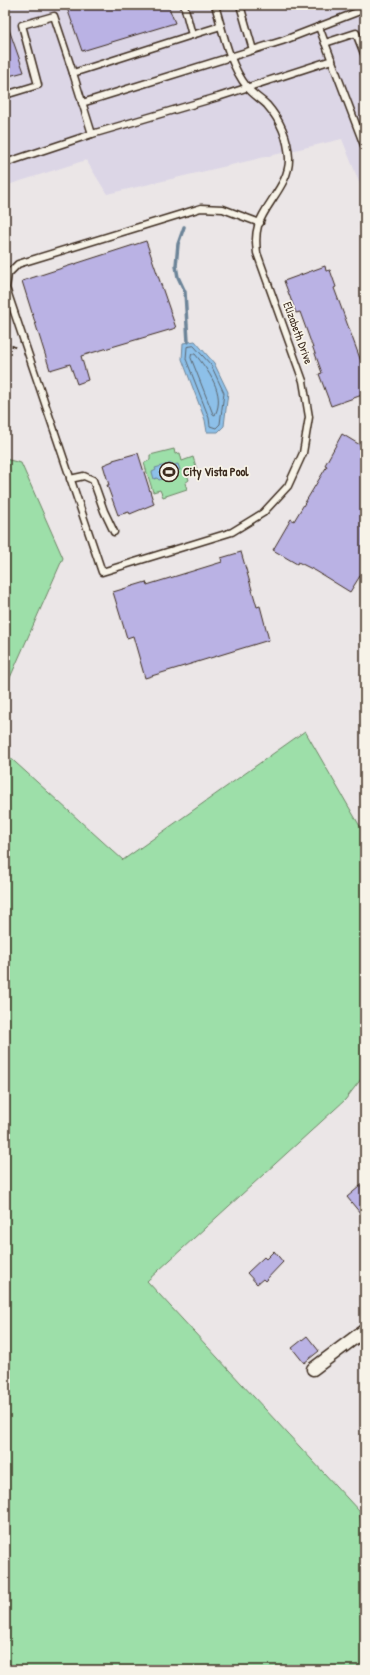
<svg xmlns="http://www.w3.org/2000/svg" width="370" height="1675" viewBox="0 0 370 1675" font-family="'Patrick Hand',sans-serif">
<rect width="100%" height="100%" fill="#ebe6e7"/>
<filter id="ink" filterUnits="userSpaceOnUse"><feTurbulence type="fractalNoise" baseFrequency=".025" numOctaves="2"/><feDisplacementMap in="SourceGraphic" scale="8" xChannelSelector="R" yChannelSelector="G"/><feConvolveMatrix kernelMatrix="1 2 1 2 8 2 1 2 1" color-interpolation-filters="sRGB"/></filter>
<g filter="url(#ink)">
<path fill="#dcd6e6" d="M 5,5 L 365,5 L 365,197 L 342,139 L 107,194 L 86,160 L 5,186 Z"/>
<g fill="#9ddfa9" stroke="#6c8464">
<path d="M 174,449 L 175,454 L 180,453 L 182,461 L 193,457 L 197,470 L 187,474 L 189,480 L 185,483 L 187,489 L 163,497 L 160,490 L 153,492 L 144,463 L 150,460 L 150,455 Z"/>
<path d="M 5,459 L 21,463 L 63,558 L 5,689 Z"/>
<path d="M 305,731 L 365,835 L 365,1074 L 345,1100 L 147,1281 L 359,1511 L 365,1543 L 365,1670 L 5,1670 L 5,753 L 123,860 Z"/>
</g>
<g fill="#8dc0e9" stroke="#6c8498">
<path d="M 195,341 L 214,363 L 228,392 L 224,426 L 218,432 L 207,432 L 205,420 L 182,359 L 183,343 Z"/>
<path d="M 172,463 L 173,465 L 178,464 L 180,470 L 175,472 L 176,475 L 159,480 L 157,478 L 154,479 L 152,472 L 156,470 L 155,468 Z"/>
</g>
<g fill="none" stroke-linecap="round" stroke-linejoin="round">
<g stroke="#5c666f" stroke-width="1">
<path d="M 194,346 L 211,365 L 224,393 L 220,424 L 216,428 L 210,426 L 209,418 L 186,359 L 187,347 Z"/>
<path d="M 192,354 L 195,354 C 208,370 226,394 215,415 L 213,414 L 191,358 Z"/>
</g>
<path stroke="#6c8498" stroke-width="3.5" d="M 184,227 L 178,244 L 176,266 L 178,277 L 185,292 L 188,342"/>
</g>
<g fill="#bab2e4" stroke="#3b2a1e">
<path d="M 66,5 L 168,5 L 175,23 L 82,51 Z"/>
<path d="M 6,21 L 24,72 L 5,77 L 5,22 Z"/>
<path d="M 146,241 L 176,328 L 81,356 L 88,380 L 77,384 L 70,364 L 50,370 L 22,281 Z"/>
<path d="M 325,266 L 326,271 L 330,270 L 336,287 L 334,288 L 365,372 L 365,394 L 331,406 L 319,374 L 322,373 L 300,312 L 296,313 L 284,281 Z"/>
<path d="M 342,434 L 365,448 L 365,568 L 350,592 L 316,571 L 298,562 L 297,564 L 273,550 L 291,519 L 294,521 L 327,466 L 325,465 Z"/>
<path d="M 138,453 L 154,504 L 130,514 L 129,512 L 118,515 L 107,485 L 109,485 L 103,465 L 113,461 L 113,460 Z"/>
<path d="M 241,552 L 257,607 L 260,606 L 269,640 L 145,678 L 133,636 L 127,638 L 113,592 L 146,582 L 147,585 L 222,562 L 221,558 Z"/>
<path d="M 365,1182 L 365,1219 L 347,1197 Z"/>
<path d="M 274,1251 L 283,1262 L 265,1281 L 263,1279 L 257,1284 L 247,1273 L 264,1257 L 266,1259 Z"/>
<path d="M 307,1336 L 319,1351 L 304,1363 L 292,1348 Z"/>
</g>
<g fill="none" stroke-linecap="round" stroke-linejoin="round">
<defs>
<g id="lane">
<path d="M 184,5 L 192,35 L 221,26"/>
<path d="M 215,5 C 223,32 229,64 247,87 C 252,94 261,99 267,105 C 280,120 288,138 289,158 C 290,184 265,203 258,226 C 255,236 256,244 257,253 L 303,381 L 309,417 L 303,453 L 288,486 L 263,513 L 232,532 L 102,572 L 6,288 L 8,274 L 18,264 L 201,208 L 223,209 L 260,223"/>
<path d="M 240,5 L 253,50"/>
<path d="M 319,27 L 365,148"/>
<path d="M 325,43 L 356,33 L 365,56"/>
<path d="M 5,95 L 38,85 L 22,25 L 54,16 L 73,73"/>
<path d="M 82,103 L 282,41 L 365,9"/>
<path d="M 92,134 L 73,73 L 192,35"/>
<path d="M 5,163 L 92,134 L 218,97 L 332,60"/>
<path d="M 70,479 L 84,476 L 93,480 L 104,511 L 114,532"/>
</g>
<path id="street" d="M 313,1369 L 365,1330"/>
</defs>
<use href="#lane" stroke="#3b2a1e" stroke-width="9"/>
<use href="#street" stroke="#3b2a1e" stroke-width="15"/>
<path stroke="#3b2a1e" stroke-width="2" stroke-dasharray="4 3" stroke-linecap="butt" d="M 5,343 L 17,348"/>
<use href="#lane" stroke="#f7f3e8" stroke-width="6"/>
<use href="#street" stroke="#f7f3e8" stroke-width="12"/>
</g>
</g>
<defs>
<symbol id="stadium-ring" viewBox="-11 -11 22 22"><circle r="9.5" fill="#f7f3e8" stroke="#3b2a1e" stroke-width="1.5"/><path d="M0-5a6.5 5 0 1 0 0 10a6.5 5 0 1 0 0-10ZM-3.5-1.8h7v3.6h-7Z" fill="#3b2a1e"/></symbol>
</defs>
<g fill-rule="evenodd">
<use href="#stadium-ring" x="158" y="461" width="22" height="22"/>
</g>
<g text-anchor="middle" stroke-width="3.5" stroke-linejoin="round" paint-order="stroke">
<g font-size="12" fill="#3b2a1e" stroke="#f7f3e8">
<text transform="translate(298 333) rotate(70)" y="4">Elizabeth Drive</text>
</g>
<g font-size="12" font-weight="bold" fill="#3b2a1e" stroke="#f7f3e8" text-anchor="start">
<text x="183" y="476">City Vista Pool</text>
</g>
</g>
<rect width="370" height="1675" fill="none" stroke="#f7f3e8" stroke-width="20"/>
<rect x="10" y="10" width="350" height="1655" fill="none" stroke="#3b2a1e" stroke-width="1.5" filter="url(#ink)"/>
</svg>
